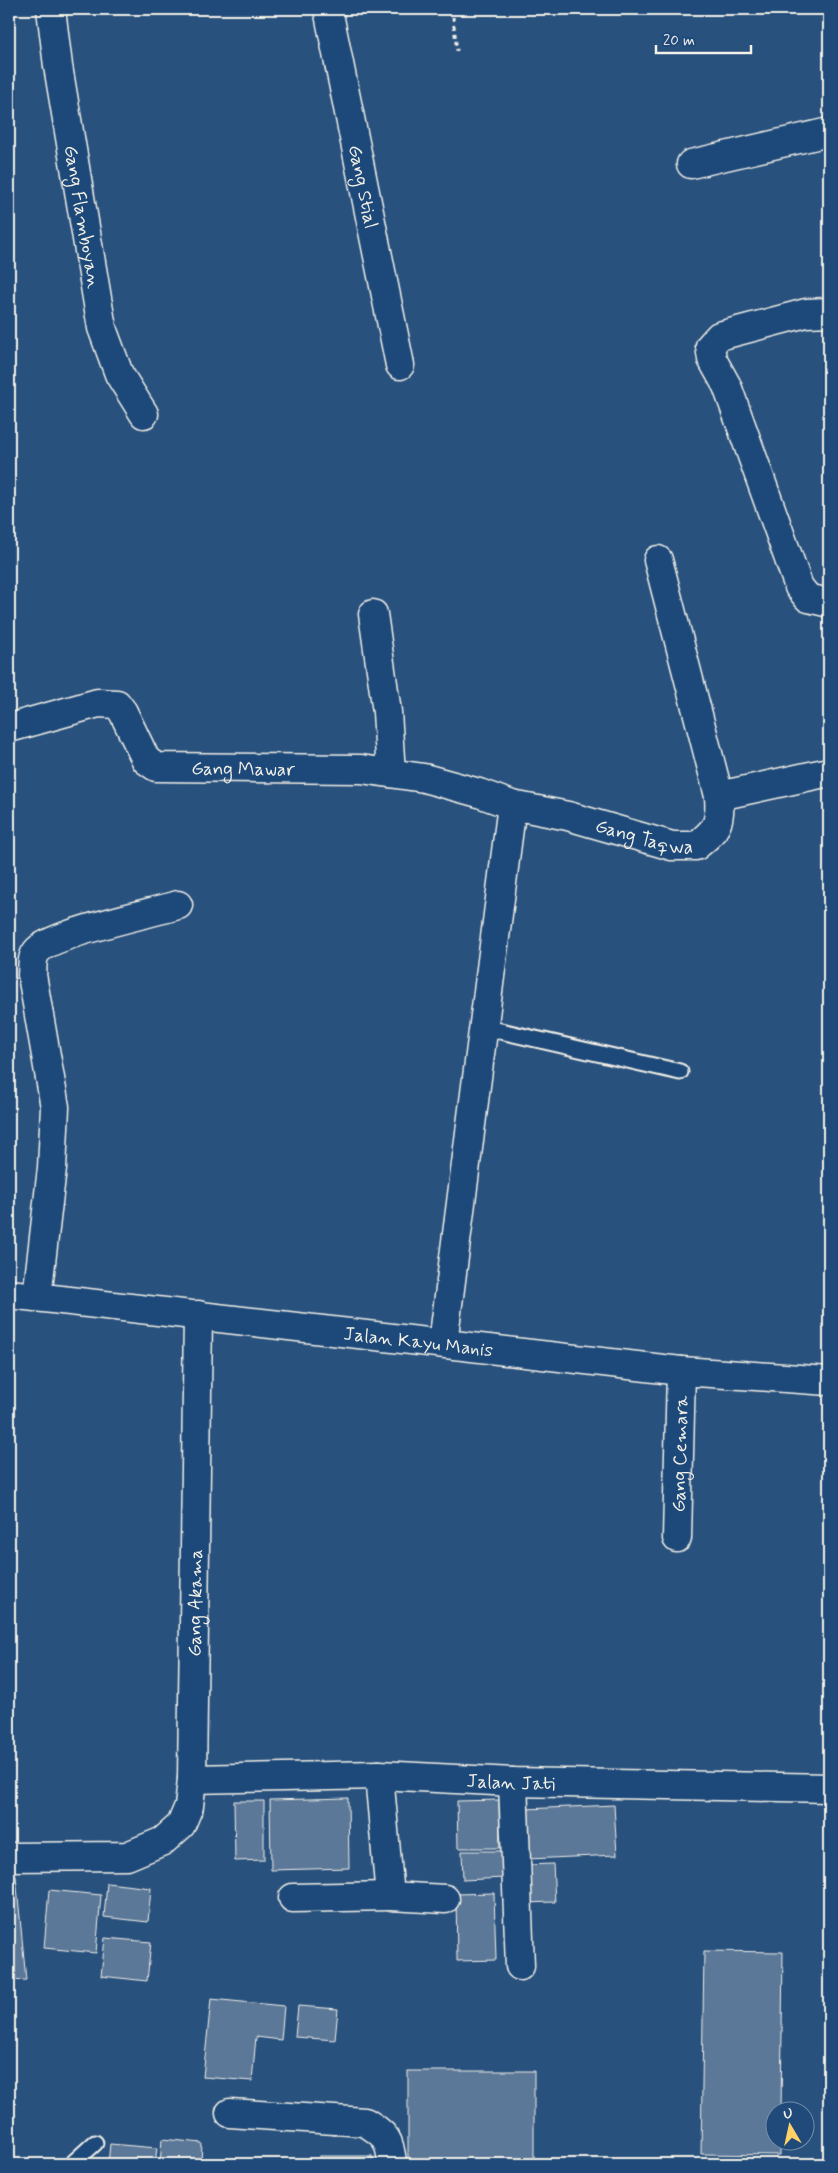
<svg xmlns="http://www.w3.org/2000/svg" width="838" height="2173" viewBox="0 0 838 2173" font-family="Mynerve,sans-serif">
<rect width="100%" height="100%" fill="#28517e"/>
<filter id="ink" filterUnits="userSpaceOnUse"><feTurbulence type="fractalNoise" baseFrequency=".02" numOctaves="2"/><feDisplacementMap in="SourceGraphic" scale="10" xChannelSelector="R" yChannelSelector="G"/><feConvolveMatrix kernelMatrix="1 2 1 2 8 2 1 2 1" color-interpolation-filters="sRGB"/></filter>
<g filter="url(#ink)">
<g fill="#5b7899" stroke="#f4f1e8">
<path d="M 348,1798 L 349,1868 L 271,1870 L 270,1800 Z"/>
<path d="M 499,1800 L 500,1848 L 458,1848 L 457,1801 Z"/>
<path d="M 234,1801 L 264,1801 L 264,1860 L 235,1861 Z"/>
<path d="M 614,1805 L 617,1855 L 528,1859 L 525,1809 Z"/>
<path d="M 462,1851 L 503,1851 L 504,1878 L 463,1880 Z"/>
<path d="M 553,1864 L 555,1902 L 524,1903 L 522,1865 Z"/>
<path d="M 16,1876 L 26,1980 L 9,1981 L 9,1877 Z"/>
<path d="M 107,1883 L 151,1888 L 148,1922 L 104,1917 Z"/>
<path d="M 49,1890 L 101,1895 L 96,1953 L 44,1948 Z"/>
<path d="M 494,1893 L 496,1960 L 457,1961 L 456,1894 Z"/>
<path d="M 105,1938 L 151,1942 L 147,1981 L 101,1976 Z"/>
<path d="M 704,1951 L 783,1952 L 781,2110 L 776,2110 L 776,2140 L 780,2140 L 780,2155 L 701,2154 Z"/>
<path d="M 211,1999 L 284,2006 L 281,2040 L 256,2037 L 252,2081 L 203,2077 Z"/>
<path d="M 298,2006 L 338,2009 L 335,2040 L 295,2037 Z"/>
<rect x="408" y="2071" width="126" height="93"/>
<path d="M 162,2139 L 202,2143 L 201,2164 L 160,2164 Z"/>
<path d="M 110,2144 L 157,2148 L 155,2164 L 108,2164 Z"/>
<rect x="320" y="2156" width="52" height="8"/>
</g>
<g fill="none" stroke-linecap="round" stroke-linejoin="round">
<defs>
<g id="lane">
<path d="M 483,1027 L 680,1072"/>
<path d="M 72,2164 L 95,2143"/>
</g>
<g id="street">
<path id="s1" d="M 51,9 L 58,66 L 102,328 L 119,374 L 144,414"/>
<path id="s2" d="M 328,9 L 400,365"/>
<path d="M 691,164 L 829,132"/>
<path d="M 829,312 L 806,313 L 719,336 L 710,346 L 712,359 L 727,386 L 799,587 L 808,598 L 829,603"/>
<path d="M 373,614 L 387,712 L 391,773"/>
<path id="s3" d="M 9,728 L 98,703 L 117,704 L 123,712 L 146,760 L 156,767 L 361,769 L 424,778 L 479,793 L 512,805 L 568,816 L 672,846 L 696,846 C 717,829 721,824 719,796 L 658,560"/>
<path d="M 719,796 L 829,772"/>
<path d="M 37,1297 L 52,1168 L 55,1107 L 32,975 C 33,965 31,957 38,950 C 55,933 151,913 178,905"/>
<path d="M 443,1343 L 512,805"/>
<path id="s4" d="M 677,1538 L 681,1371"/>
<path d="M 379,1775 L 390,1896 L 445,1899"/>
<path id="s5" d="M 192,1779 L 379,1775 L 513,1782 L 829,1788"/>
<path d="M 513,1782 L 520,1966"/>
<path id="s6" d="M 9,1857 L 127,1856 L 163,1841 L 181,1825 L 189,1806 L 192,1779 L 198,1315"/>
<path d="M 293,1898 L 390,1896"/>
<path d="M 230,2113 L 365,2122 C 386,2135 390,2139 392,2164"/>
</g>
<g id="secondary">
<path id="s7" d="M 9,1294 L 681,1371 L 829,1381"/>
</g>
</defs>
<use href="#lane" stroke="#f4f1e8" stroke-width="19"/>
<use href="#street" stroke="#f4f1e8" stroke-width="31"/>
<use href="#secondary" stroke="#f4f1e8" stroke-width="31"/>
<path stroke="#f4f1e8" stroke-width="3" stroke-dasharray="4 4" stroke-linecap="butt" d="M 452,9 L 457,51"/>
<use href="#lane" stroke="#1f4a7a" stroke-width="15"/>
<use href="#street" stroke="#1f4a7a" stroke-width="28"/>
<use href="#secondary" stroke="#1f4a7a" stroke-width="28"/>
</g>
</g>
<g text-anchor="middle" stroke-width="5" stroke-linejoin="round" paint-order="stroke">
<g font-size="19" fill="#f4f1e8" stroke="#1f4a7a">
<text dy="7" stroke="none"><textPath href="#s2" startOffset="181">Gang Stial</textPath></text>
<text dy="7" stroke="none"><textPath href="#s1" startOffset="210">Gang Flamboyan</textPath></text>
<text dy="7" stroke="none"><textPath href="#s3" startOffset="274">Gang Mawar</textPath></text>
<text dy="7" stroke="none"><textPath href="#s3" startOffset="684">Gang Taqwa</textPath></text>
<text dy="7" stroke="none"><textPath href="#s7" startOffset="412">Jalan Kayu Manis</textPath></text>
<text dy="7" stroke="none"><textPath href="#s4" startOffset="84">Gang Cemara</textPath></text>
<text dy="7" stroke="none"><textPath href="#s6" startOffset="405">Gang Akama</textPath></text>
<text dy="7" stroke="none"><textPath href="#s5" startOffset="319">Jalan Jati</textPath></text>
</g>
</g>
<rect width="838" height="2173" fill="none" stroke="#1f4a7a" stroke-width="30"/>
<rect x="15" y="15" width="808" height="2143" fill="none" stroke="#f4f1e8" stroke-width="2" filter="url(#ink)"/>
<g transform="translate(790 2126) rotate(351)"><circle r="24" fill="#1f4a7a" stroke="#748da6"/>
<path d="M0-4L9 19L0 12L-9 19Z" fill="#ffd166"/>
<text y="-8" font-size="14" font-weight="bold" text-anchor="middle" fill="#f4f1e8">U</text>
</g>
<path d="M656 45v8h95v-8" fill="none" stroke="#f4f1e8" stroke-width="2.5"/>
<text x="663" y="45" font-size="15" fill="#f4f1e8" stroke="#1f4a7a" stroke-width="4" paint-order="stroke">20 m</text>
</svg>
